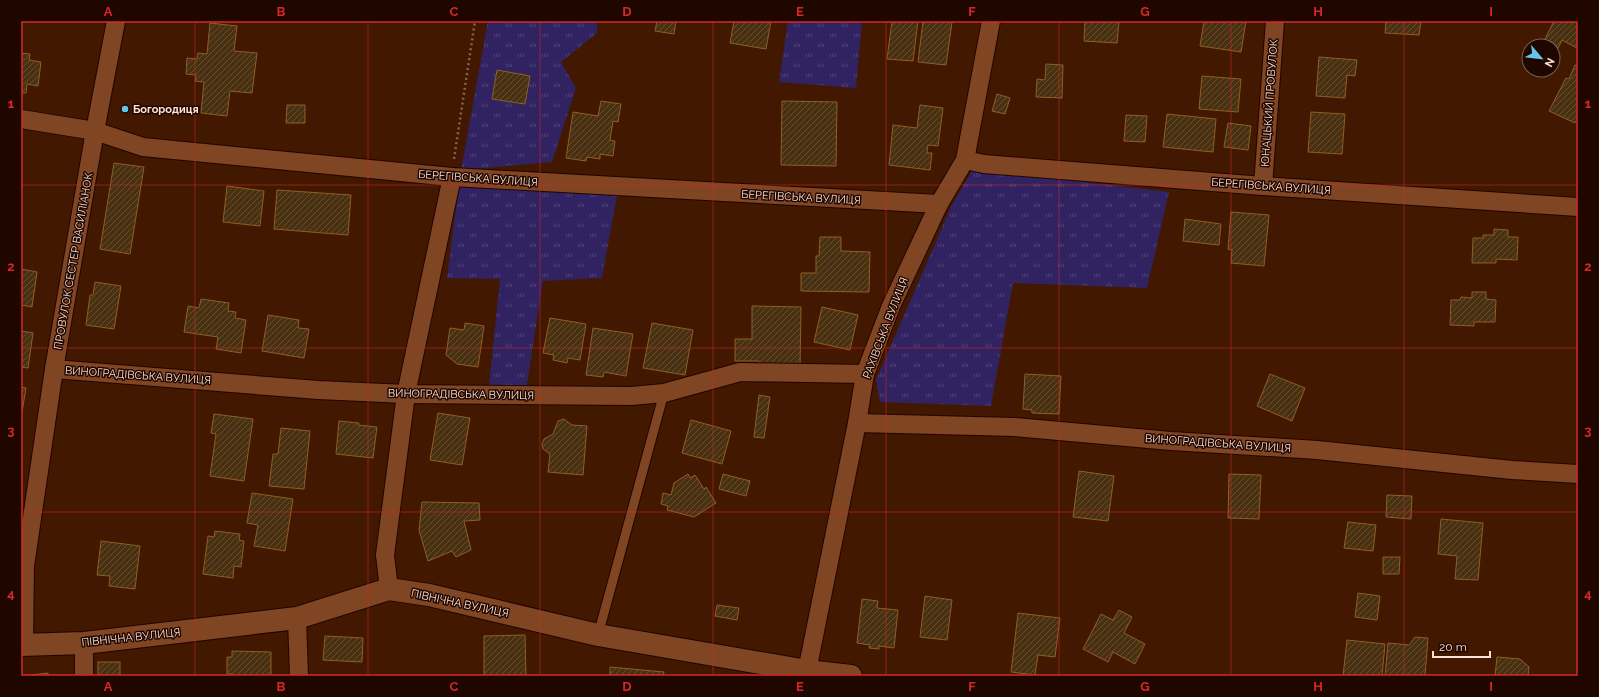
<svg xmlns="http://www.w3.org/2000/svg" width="1599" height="697" viewBox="0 0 1599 697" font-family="Raleway,sans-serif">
<defs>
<pattern id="grass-tufts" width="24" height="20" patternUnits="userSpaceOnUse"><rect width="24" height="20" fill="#312361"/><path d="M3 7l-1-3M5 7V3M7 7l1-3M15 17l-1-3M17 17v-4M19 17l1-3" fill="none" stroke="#504377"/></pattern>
<pattern id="building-hatch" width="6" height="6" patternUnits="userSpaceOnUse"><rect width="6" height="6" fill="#483011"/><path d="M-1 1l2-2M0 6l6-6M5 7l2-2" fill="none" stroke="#634e33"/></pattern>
</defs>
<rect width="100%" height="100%" fill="#421800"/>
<g fill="url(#grass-tufts)">
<path d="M 488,21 L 597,21 L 597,33 L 561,62 L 576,88 L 552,162 L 461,170 Z"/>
<path d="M 788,21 L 862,21 L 856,88 L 779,82 Z"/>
<path d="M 973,169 L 1169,192 L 1147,288 L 1013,283 L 991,406 L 880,402 L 876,380 L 951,207 Z"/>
<path d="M 459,184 L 617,196 L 602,278 L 543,281 L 526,390 L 489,385 L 500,279 L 447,278 Z"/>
</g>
<g fill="url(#building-hatch)" stroke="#8e5f25">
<path d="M 657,21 L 676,21 L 674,34 L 655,31 Z"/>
<path d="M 734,21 L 771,21 L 766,49 L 730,43 Z"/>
<path d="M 892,21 L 918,21 L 913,61 L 887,59 Z"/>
<path d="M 923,21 L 952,22 L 946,65 L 918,62 Z"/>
<path d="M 1085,21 L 1119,21 L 1117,43 L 1084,41 Z"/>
<path d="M 1204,21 L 1246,21 L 1241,52 L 1200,46 Z"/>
<path d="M 1386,21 L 1421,21 L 1419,35 L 1385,33 Z"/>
<path d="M 1554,21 L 1578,21 L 1577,48 L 1562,40 L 1557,50 L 1553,48 L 1553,46 L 1549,46 L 1543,43 Z"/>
<path d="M 210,23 L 237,26 L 234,51 L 257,53 L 252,93 L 230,91 L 227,116 L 201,113 L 204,82 L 195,81 L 196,75 L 186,74 L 187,58 L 197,59 L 198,53 L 207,54 Z"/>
<path d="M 21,53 L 30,54 L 29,60 L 41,62 L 38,86 L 27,84 L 26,93 L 21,93 Z"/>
<path d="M 1319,57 L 1357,60 L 1355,76 L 1347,75 L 1345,98 L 1316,96 Z"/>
<path d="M 1046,64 L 1063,65 L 1062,98 L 1036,97 L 1037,79 L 1045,80 Z"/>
<path d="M 1575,65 L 1578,66 L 1578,117 L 1575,123 L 1549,111 L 1566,78 L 1569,79 Z"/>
<path d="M 497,70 L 530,76 L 525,104 L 492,99 Z"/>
<path d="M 1202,76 L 1241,79 L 1238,112 L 1199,109 Z"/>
<path d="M 997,94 L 1010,98 L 1005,114 L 992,111 Z"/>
<path d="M 601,101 L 621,104 L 618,122 L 613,121 L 610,140 L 615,141 L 613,156 L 600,154 L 600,159 L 587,157 L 586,161 L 566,158 L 573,112 L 598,116 Z"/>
<path d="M 782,101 L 837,102 L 836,166 L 781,165 Z"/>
<path d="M 287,105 L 305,105 L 305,123 L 286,123 Z"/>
<path d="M 920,105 L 943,108 L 938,146 L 928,145 L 927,153 L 932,153 L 930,170 L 889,165 L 893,125 L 917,128 Z"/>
<path d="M 1311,112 L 1345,114 L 1342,154 L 1308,152 Z"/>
<path d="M 1167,114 L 1216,119 L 1213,152 L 1163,147 Z"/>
<path d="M 1126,115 L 1147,116 L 1145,142 L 1124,141 Z"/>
<path d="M 1228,123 L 1251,126 L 1248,150 L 1224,147 Z"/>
<path d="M 114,163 L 144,167 L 130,254 L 100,249 Z"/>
<path d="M 227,186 L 264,191 L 260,226 L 223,222 Z"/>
<path d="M 277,190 L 351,195 L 348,235 L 274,229 Z"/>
<path d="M 1231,212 L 1269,215 L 1264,266 L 1231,263 L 1232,250 L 1228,249 Z"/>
<path d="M 1185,219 L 1221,224 L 1219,245 L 1183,241 Z"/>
<path d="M 1494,229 L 1508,230 L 1508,237 L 1518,237 L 1517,260 L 1496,259 L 1496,263 L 1472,263 L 1473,238 L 1483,238 L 1483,235 L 1494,235 Z"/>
<path d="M 820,237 L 841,237 L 841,251 L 870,252 L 869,292 L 801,291 L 801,273 L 816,273 L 816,256 L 819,256 Z"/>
<path d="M 21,269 L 37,272 L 32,307 L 21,305 Z"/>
<path d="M 95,282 L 121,286 L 114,329 L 86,325 L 90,295 L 93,295 Z"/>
<path d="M 1472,292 L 1486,292 L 1486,299 L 1496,300 L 1495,322 L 1474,322 L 1474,326 L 1450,325 L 1451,300 L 1460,300 L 1461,297 L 1472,298 Z"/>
<path d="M 201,299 L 229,303 L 228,311 L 236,312 L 235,318 L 246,320 L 241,353 L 216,349 L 218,337 L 184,332 L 188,306 L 199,308 Z"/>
<path d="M 752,306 L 801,307 L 800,368 L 759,367 L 759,361 L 735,361 L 735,339 L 752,339 Z"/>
<path d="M 822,307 L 858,315 L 850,350 L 814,342 Z"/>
<path d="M 268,315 L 299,320 L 298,328 L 309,329 L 304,358 L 262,351 Z"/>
<path d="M 550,318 L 586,324 L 580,360 L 568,358 L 567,363 L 553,360 L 554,355 L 543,353 Z"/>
<path d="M 465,323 L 484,326 L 478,367 L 457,364 L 446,355 L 450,328 L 464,330 Z"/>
<path d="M 652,323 L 693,330 L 685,375 L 643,368 Z"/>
<path d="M 593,328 L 633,334 L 626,376 L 604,372 L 603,377 L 586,375 Z"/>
<path d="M 21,331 L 33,333 L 28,368 L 21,367 Z"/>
<path d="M 1025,374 L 1061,376 L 1059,414 L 1032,413 L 1032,410 L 1023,409 Z"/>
<path d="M 1270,374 L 1305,388 L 1292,421 L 1257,406 Z"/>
<path d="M 21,387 L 26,388 L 21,418 Z"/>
<path d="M 759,395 L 770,397 L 764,438 L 754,437 Z"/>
<path d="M 438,413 L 470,418 L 462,465 L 430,460 Z"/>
<path d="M 214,414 L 253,419 L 244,481 L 210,476 L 216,434 L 211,433 Z"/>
<path d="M 564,419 L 572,425 L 587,426 L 583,475 L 548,472 L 550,454 L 543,449 L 542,444 L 544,439 L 553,434 L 558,421 Z"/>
<path d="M 691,420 L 731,431 L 722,464 L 682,453 Z"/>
<path d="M 339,421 L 359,423 L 358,425 L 377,427 L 373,458 L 336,454 Z"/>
<path d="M 281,428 L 310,431 L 304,489 L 269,486 L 273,454 L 278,454 Z"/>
<path d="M 1079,471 L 1114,476 L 1108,521 L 1073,517 Z"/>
<path d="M 688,474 L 690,478 L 695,475 L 704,489 L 706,487 L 716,503 L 694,517 L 667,510 L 668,506 L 661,504 L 663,493 L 671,495 L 674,483 Z"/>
<path d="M 723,474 L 750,481 L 746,496 L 719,489 Z"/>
<path d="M 1229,474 L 1261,475 L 1259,519 L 1228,518 Z"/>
<path d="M 252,493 L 293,499 L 285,551 L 254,546 L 258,525 L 247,523 Z"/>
<path d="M 1387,495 L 1412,496 L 1411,519 L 1386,517 Z"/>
<path d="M 422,502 L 479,503 L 480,520 L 464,521 L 471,550 L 456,557 L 452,551 L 428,561 L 419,530 Z"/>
<path d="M 1441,519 L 1483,523 L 1478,580 L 1455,579 L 1457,556 L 1438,554 Z"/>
<path d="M 1348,522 L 1376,525 L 1373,551 L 1344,548 Z"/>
<path d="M 215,531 L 240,534 L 239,540 L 244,541 L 241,567 L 234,566 L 233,578 L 203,574 L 208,536 L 214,537 Z"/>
<path d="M 101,541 L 140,546 L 135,589 L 109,586 L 110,576 L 97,575 Z"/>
<path d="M 1383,557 L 1400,557 L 1399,574 L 1383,574 Z"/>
<path d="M 1358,593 L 1380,596 L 1377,620 L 1355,617 Z"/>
<path d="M 925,596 L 952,600 L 947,640 L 920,637 Z"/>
<path d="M 862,599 L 878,601 L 877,608 L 898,610 L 894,648 L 879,646 L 879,649 L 869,648 L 870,645 L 857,643 Z"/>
<path d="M 717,605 L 739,608 L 737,620 L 715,616 Z"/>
<path d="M 1119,610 L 1132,617 L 1124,633 L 1145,644 L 1135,664 L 1113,652 L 1108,662 L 1083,649 L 1101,614 L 1113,620 Z"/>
<path d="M 1018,613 L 1060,618 L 1055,657 L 1038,655 L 1035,675 L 1011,672 Z"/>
<path d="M 525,635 L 526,676 L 484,676 L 484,636 Z"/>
<path d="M 325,636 L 363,638 L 362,662 L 323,660 Z"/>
<path d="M 1415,637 L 1428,638 L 1425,676 L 1385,676 L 1388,643 L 1409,645 Z"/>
<path d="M 1347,640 L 1385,644 L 1382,676 L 1343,676 Z"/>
<path d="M 232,651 L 271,652 L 271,676 L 232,676 L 232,674 L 227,674 L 227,657 L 232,657 Z"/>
<path d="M 1497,657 L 1520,659 L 1529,667 L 1528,676 L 1495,676 Z"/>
<rect x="98" y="662" width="22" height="14"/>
<path d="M 610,667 L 664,672 L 663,676 L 610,676 Z"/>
<path d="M 48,673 L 48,676 L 23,676 Z"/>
</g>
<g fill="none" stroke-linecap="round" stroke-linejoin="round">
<defs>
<path id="service" d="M 598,635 L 664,393"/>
<g id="minor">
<path d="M 21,119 L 95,131 L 143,147 L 452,177 L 939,204"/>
<path d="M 965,160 L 984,164 L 1263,186 L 1578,207"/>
<path d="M 1263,186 L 1275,21"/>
<path d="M 54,369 L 318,390 L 406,394 L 631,396 L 664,393 L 740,372 L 865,374"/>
<path d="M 857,423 L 1015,427 L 1171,441 L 1317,450 L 1512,470 L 1578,474"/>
<path d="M 389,589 L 385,555 L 406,394 L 452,177"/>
<path d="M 297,618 L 299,676"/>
<path d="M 84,643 L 84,676"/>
<path d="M 24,645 L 25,566 L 54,369 L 95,131 L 116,21"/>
<path d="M 806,676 L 857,423 L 865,374 L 891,306 L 939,204 L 965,160 L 991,21"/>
</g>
<path id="tertiary" d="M 21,645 L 84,643 L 297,618 L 389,589 L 429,595 L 598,635 L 807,671 L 851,676"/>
</defs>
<use href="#service" stroke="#210500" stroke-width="11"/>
<use href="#minor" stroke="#210500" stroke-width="20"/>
<use href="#tertiary" stroke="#210500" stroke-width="24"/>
<path stroke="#89644f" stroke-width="2.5" stroke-dasharray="2 3" stroke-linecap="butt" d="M 454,159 L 475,21"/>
<use href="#service" stroke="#804522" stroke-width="9"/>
<use href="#minor" stroke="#804522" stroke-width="18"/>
<use href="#tertiary" stroke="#804522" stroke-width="22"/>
</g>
<path fill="none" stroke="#d62828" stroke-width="1" stroke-opacity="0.55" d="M 195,21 L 195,676M 368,21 L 368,676M 540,21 L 540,676M 713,21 L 713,676M 886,21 L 886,676M 1059,21 L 1059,676M 1231,21 L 1231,676M 1404,21 L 1404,676M 21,185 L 1578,185M 21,348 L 1578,348M 21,512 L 1578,512"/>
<circle fill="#65c5ef" stroke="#1f0700" stroke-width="1.5" cx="125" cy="109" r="4"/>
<g text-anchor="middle" stroke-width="3" stroke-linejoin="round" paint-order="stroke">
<g font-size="11" fill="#ffe2d3" stroke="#1f0700">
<text transform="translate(1269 103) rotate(-86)" y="4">ЮНАЦЬКИЙ ПРОВУЛОК</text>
<text transform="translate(478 178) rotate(4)" y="4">БЕРЕГІВСЬКА ВУЛИЦЯ</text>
<text transform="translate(1271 186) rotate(4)" y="4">БЕРЕГІВСЬКА ВУЛИЦЯ</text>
<text transform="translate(801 197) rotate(3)" y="4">БЕРЕГІВСЬКА ВУЛИЦЯ</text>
<text transform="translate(73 261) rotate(-80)" y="4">ПРОВУЛОК СЕСТЕР ВАСИЛІАНОК</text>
<text transform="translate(885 328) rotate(-69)" y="4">РАХІВСЬКА ВУЛИЦЯ</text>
<text transform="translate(138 375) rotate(4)" y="4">ВИНОГРАДІВСЬКА ВУЛИЦЯ</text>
<text transform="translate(461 394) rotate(1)" y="4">ВИНОГРАДІВСЬКА ВУЛИЦЯ</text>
<text transform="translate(1218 443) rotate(4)" y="4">ВИНОГРАДІВСЬКА ВУЛИЦЯ</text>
<text transform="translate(460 603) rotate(12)" y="4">ПІВНІЧНА ВУЛИЦЯ</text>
<text transform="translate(131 637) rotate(-6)" y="4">ПІВНІЧНА ВУЛИЦЯ</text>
</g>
<g font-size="11" font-weight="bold" fill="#ffe2d3" stroke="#1f0700" text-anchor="start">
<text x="133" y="113">Богородиця</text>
</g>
</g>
<rect width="1599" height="697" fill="none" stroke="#1f0700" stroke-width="44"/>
<g transform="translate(1541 58) rotate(118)"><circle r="19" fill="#1f0700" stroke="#795f54"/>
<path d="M0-3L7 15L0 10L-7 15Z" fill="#65c5ef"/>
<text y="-6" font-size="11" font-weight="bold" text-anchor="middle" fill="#ffe2d3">N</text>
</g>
<path d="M1433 651v6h57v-6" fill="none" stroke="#ffe2d3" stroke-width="2"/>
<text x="1439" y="651" font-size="12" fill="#ffe2d3" stroke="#1f0700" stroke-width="3" paint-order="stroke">20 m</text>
<rect x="22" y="22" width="1555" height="653" fill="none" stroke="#d62828" stroke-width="1.5"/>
<g font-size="13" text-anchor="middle" font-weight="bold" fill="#d62828">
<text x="108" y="16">A</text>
<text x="281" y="16">B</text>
<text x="454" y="16">C</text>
<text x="627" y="16">D</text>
<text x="800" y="16">E</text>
<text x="972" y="16">F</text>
<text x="1145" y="16">G</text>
<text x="1318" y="16">H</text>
<text x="1491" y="16">I</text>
<text x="11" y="108">1</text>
<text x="1588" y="108">1</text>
<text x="11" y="271">2</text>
<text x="1588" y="271">2</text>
<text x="11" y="435">3</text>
<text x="1588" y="435">3</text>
<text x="11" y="598">4</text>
<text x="1588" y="598">4</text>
<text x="108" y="691">A</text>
<text x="281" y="691">B</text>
<text x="454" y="691">C</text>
<text x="627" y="691">D</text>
<text x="800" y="691">E</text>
<text x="972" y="691">F</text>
<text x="1145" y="691">G</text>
<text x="1318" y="691">H</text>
<text x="1491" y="691">I</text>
</g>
</svg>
